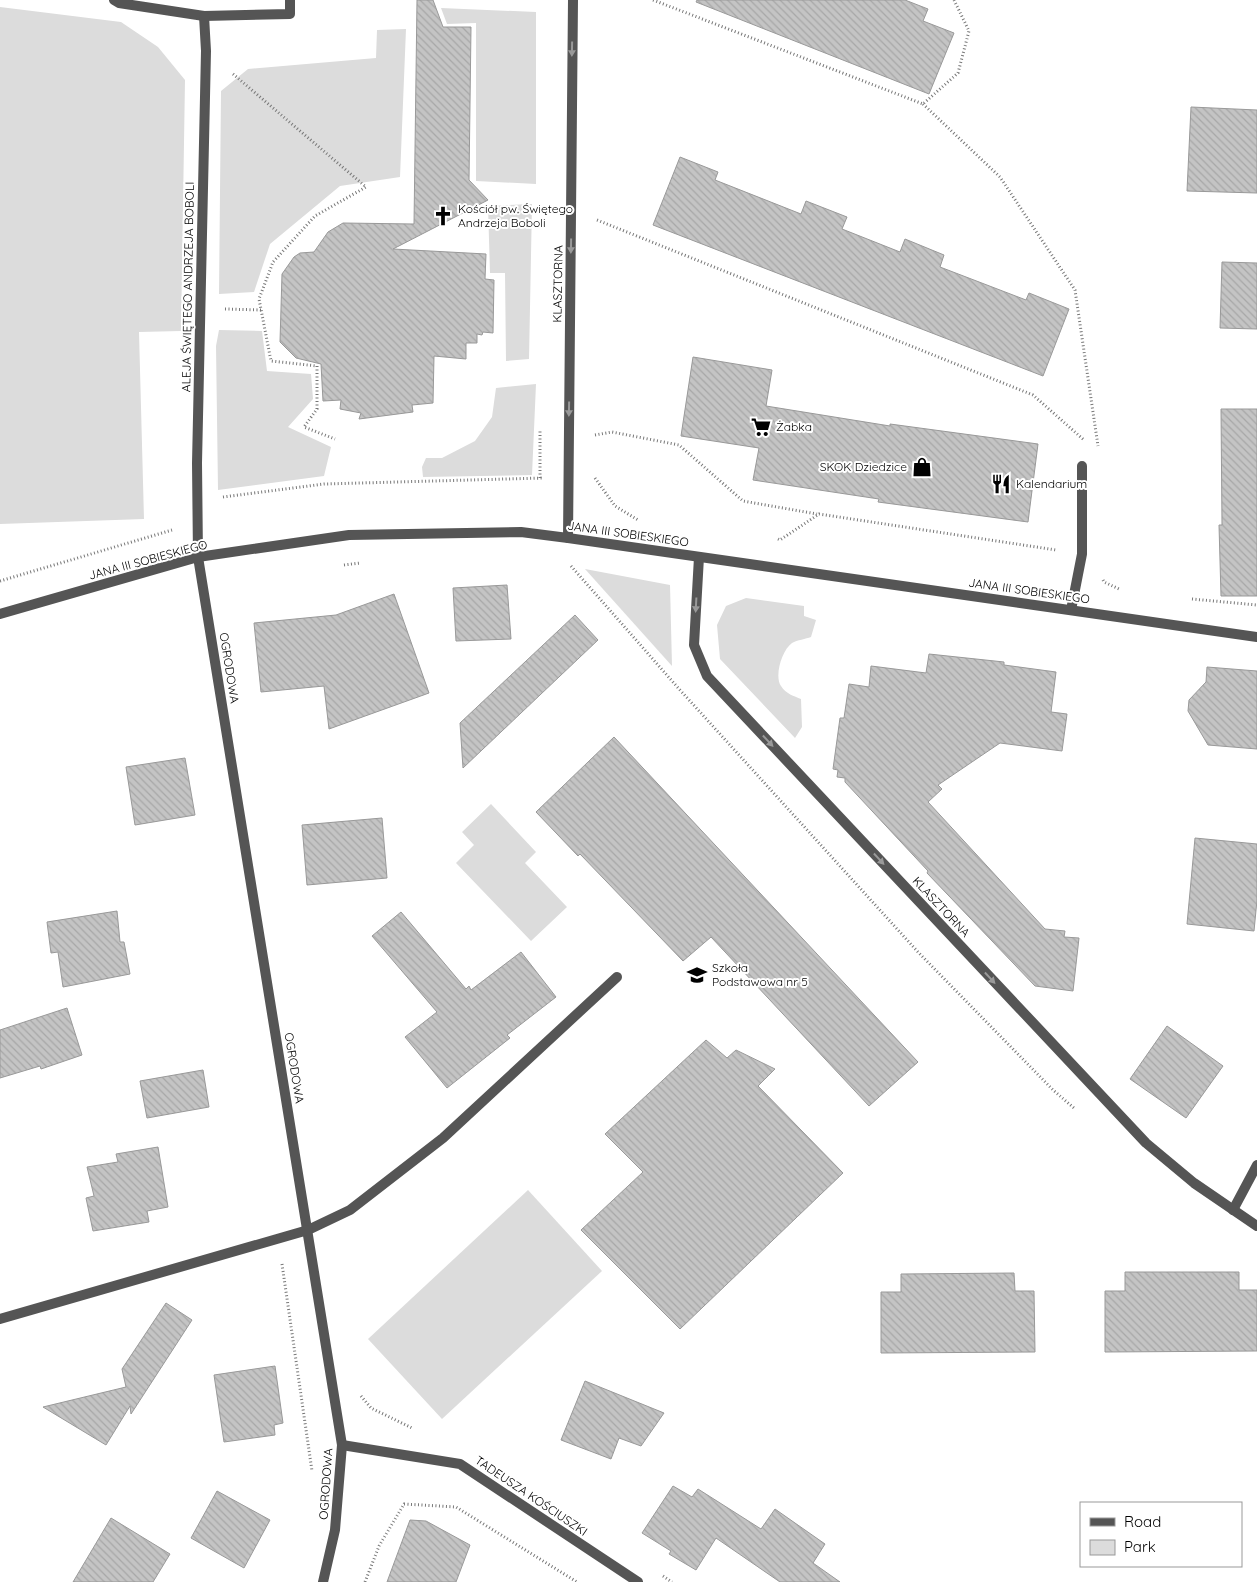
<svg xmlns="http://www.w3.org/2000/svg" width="1257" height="1582" viewBox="0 0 1257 1582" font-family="Quicksand,sans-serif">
<defs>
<pattern id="building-back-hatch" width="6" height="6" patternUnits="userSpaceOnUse" patternTransform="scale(1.25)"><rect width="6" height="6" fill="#c4c4c4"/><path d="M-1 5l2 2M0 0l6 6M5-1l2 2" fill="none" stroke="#a7a7a7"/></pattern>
</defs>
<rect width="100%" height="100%" fill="#fff"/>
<g fill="#dcdcdc">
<path d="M 0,7 L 121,22 L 158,47 L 185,80 L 181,331 L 139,332 L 144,519 L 0,524 Z"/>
<path d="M 441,8 L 536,12 L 536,184 L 476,181 L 476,23 L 447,24 Z"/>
<path d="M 406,29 L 400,177 L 340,186 L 270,244 L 254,292 L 219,294 L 221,91 L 248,69 L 376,58 L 377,30 Z"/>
<path d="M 532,204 L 529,359 L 506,361 L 505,273 L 490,273 L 488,206 Z"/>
<path d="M 219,330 L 262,331 L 267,371 L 311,374 L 313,399 L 288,427 L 331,447 L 324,476 L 218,490 L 216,346 Z"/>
<path d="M 536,384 L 532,475 L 423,477 L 422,467 L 426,458 L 442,458 L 475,441 L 492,417 L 496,388 Z"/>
<path d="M 585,569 L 670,585 L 672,666 Z"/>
<path d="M 746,598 L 804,606 L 804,616 L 816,620 L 811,637 C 806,639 797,640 792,643 C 782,650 774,676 781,686 C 786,694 794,696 801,699 L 802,727 L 795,738 L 720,659 L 717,625 L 726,606 Z"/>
<path d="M 491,804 L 536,852 L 525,863 L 567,907 L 531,941 L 456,863 L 474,845 L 462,832 Z"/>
<path d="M 528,1190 L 602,1271 L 442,1419 L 368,1339 Z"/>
</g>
<g fill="url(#building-back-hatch)" stroke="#999">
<path d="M 417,0 L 433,0 L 443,27 L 471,27 L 469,180 L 488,200 L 393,249 L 486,254 L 485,279 L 494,280 L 493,333 L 483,332 L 482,335 L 477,334 L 477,343 L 466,343 L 466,359 L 434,356 L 433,403 L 412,405 L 413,412 L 359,419 L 361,413 L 340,409 L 341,400 L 323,401 L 321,364 L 296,358 L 280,342 L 282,274 L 294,257 L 300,253 L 314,252 L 328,232 L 343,223 L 414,224 Z"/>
<path d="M 697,0 L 905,0 L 928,9 L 923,21 L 954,33 L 929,94 L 696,2 Z"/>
<path d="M 1191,107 L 1257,110 L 1257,193 L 1187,191 Z"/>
<path d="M 680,157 L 718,172 L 715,180 L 801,214 L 806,201 L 847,217 L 842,229 L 900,252 L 905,239 L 944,255 L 940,267 L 1026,300 L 1029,293 L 1069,309 L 1043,376 L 653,225 Z"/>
<path d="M 1222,262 L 1257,263 L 1257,329 L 1220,328 Z"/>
<path d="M 693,357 L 772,370 L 766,406 L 890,426 L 890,424 L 1038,444 L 1028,522 L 878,502 L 879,499 L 753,480 L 759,448 L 681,436 Z"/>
<path d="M 1221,409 L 1257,409 L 1257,596 L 1221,596 L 1219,525 L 1222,525 Z"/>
<path d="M 507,585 L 511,639 L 456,641 L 453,588 Z"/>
<path d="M 394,594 L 429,693 L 329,729 L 324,686 L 261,692 L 254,623 L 336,615 Z"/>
<path d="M 575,615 L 598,640 L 463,768 L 460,723 Z"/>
<path d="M 929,654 L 1004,662 L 1004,665 L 1056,672 L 1051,712 L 1067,714 L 1062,751 L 1000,743 L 938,785 L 942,789 L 928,802 L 1045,929 L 1065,931 L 1064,937 L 1079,938 L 1073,991 L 1035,986 L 927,873 L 928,871 L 845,782 L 845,778 L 837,777 L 838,770 L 833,769 L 840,718 L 844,718 L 849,684 L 869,687 L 871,666 L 926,673 Z"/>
<path d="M 1207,667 L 1257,671 L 1257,749 L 1208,745 L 1188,711 L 1189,700 L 1206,682 Z"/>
<path d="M 614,737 L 918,1062 L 869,1106 L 711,937 L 683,961 L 580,854 L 578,856 L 536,812 Z"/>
<path d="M 185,758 L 195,815 L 135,825 L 126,767 Z"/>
<path d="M 382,818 L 387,878 L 307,885 L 302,825 Z"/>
<path d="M 1195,838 L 1257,844 L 1257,900 L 1254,931 L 1187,924 Z"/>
<path d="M 117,911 L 120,942 L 124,942 L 130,974 L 63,987 L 58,952 L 51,953 L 47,922 Z"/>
<path d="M 401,912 L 466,989 L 469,986 L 471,990 L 521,952 L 556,997 L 507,1035 L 510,1038 L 447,1088 L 405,1037 L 437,1012 L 372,936 Z"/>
<path d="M 67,1008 L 82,1055 L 41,1069 L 40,1066 L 0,1078 L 0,1030 Z"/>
<path d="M 1167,1026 L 1223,1066 L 1186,1118 L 1130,1079 Z"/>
<path d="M 706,1040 L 727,1058 L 736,1050 L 775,1069 L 758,1086 L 843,1173 L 680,1329 L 581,1230 L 643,1172 L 605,1134 Z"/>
<path d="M 203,1070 L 209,1107 L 147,1118 L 140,1081 Z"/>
<path d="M 158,1147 L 168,1207 L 147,1211 L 149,1222 L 93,1231 L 86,1198 L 94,1196 L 87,1167 L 118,1162 L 116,1154 Z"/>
<path d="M 1125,1272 L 1239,1272 L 1239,1290 L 1257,1290 L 1257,1351 L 1105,1352 L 1105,1291 L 1125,1291 Z"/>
<path d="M 1014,1273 L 1015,1291 L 1034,1291 L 1035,1352 L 881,1353 L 881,1292 L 901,1292 L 901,1274 Z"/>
<path d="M 166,1303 L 192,1320 L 131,1414 L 130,1406 L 106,1445 L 43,1407 L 126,1387 L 122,1369 Z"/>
<path d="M 275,1366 L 283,1423 L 274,1425 L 275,1435 L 224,1442 L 214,1375 Z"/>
<path d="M 585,1381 L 664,1413 L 641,1446 L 619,1438 L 611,1459 L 561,1440 Z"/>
<path d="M 673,1486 L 692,1497 L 698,1489 L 761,1529 L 775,1509 L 825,1544 L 813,1563 L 840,1582 L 780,1582 L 716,1538 L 696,1570 L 669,1554 L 671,1551 L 642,1533 Z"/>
<path d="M 217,1491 L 270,1520 L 244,1568 L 191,1538 Z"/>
<path d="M 111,1518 L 170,1554 L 153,1582 L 73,1582 Z"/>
<path d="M 410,1520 L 426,1521 L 470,1545 L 456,1582 L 387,1582 Z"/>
</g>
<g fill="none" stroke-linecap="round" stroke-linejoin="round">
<g stroke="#777" stroke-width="3" stroke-dasharray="1 2.5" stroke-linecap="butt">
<path d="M 653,0 L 923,104 L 958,73 L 969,31 L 954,0"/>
<path d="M 233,74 L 366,187 L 315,216 L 273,262 L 259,299 L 271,361 L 317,366 L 317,409 L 304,427 L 335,439"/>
<path d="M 923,104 L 1000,177 L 1075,290 L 1098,446"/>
<path d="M 597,220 L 1033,395 L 1084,440"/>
<path d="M 225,309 L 262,310"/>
<path d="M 595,435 L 612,432 L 679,445 L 743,501 L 817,514"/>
<path d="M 540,478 L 540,431"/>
<path d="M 595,478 L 615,506 L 638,520"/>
<path d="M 223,497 L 324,484 L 543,478"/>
<path d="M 778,539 L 780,540 L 819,514 L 1056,550"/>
<path d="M 344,565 L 360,563"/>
<path d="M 571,566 L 680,690 L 918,952 L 1053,1090 L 1074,1108"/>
<path d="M 1103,580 L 1104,582 L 1119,589"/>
<path d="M 0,581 L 172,530"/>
<path d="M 1192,599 L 1257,605"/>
<path d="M 282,1264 L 312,1471"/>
<path d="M 361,1396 L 371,1408 L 412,1428"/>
<path d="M 663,1576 L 672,1582"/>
<path d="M 365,1582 L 379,1546 L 404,1504 L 456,1507 L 577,1582"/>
</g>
<g stroke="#555" stroke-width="10">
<path d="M 114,0 L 119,3 L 204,16 L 290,14 L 290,0"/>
<path d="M 198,557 L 197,463 L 206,51 L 204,16"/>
<path d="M 1071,610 L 1082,554 L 1082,466"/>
<path d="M 308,1230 L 350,1210 L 443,1138 L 617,977"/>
</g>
<g stroke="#555" stroke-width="10">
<path d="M 568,538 L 573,0"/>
<path d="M 198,557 L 342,1445 L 335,1530 L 323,1582"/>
<path d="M 699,557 L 694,645 L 707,676 L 1146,1143 L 1194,1183 L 1257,1226"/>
<path d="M 0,614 L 198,557 L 349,535 L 521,532 L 568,538 L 1257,637"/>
<path d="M 1233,1210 L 1257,1165"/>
<path d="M 0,1319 L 308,1230"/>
<path d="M 342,1445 L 460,1464 L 638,1582"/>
</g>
</g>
<defs><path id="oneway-solid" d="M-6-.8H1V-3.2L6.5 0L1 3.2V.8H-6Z" transform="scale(1.25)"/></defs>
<g fill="#999">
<use href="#oneway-solid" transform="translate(572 49) rotate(91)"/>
<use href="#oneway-solid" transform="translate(571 246) rotate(91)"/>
<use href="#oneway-solid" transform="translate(569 409) rotate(91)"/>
<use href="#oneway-solid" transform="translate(696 605) rotate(93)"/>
<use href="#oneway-solid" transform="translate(768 741) rotate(47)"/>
<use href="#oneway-solid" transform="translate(879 859) rotate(47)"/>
<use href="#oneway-solid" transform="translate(990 978) rotate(47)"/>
</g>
<defs>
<symbol id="church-bare" viewBox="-9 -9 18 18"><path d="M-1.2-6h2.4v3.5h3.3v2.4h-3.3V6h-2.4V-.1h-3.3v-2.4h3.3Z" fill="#000" stroke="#fff" stroke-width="2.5" paint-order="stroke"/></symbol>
<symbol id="supermarket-bare" viewBox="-9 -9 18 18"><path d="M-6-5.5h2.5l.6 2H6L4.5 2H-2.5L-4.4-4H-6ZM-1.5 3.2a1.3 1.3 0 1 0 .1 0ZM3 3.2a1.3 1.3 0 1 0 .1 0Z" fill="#000" stroke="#fff" stroke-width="2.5" paint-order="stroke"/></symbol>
<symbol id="shop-bare" viewBox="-9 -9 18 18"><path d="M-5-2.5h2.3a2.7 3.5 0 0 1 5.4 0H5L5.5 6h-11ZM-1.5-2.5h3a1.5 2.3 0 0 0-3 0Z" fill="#000" stroke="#fff" stroke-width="2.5" paint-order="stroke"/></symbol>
<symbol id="restaurant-bare" viewBox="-9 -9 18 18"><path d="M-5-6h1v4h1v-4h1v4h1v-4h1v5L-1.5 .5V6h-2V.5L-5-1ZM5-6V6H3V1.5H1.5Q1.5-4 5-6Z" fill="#000" stroke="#fff" stroke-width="2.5" paint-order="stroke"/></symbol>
<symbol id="school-bare" viewBox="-9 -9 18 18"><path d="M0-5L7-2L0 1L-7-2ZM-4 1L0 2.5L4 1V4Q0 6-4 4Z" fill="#000" stroke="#fff" stroke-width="2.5" paint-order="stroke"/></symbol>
</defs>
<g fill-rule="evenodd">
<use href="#church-bare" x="429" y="202" width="28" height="28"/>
<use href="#supermarket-bare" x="747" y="413" width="28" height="28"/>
<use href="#shop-bare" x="908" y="453" width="28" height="28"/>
<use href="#restaurant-bare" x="987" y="470" width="28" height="28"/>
<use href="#school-bare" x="683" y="961" width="28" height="28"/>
</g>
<g text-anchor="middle" stroke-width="4" stroke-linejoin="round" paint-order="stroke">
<g font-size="12" fill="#000" stroke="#fff" text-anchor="start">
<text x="458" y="213">Kościół pw. Świętego<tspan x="458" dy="14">Andrzeja Boboli</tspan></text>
<text x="776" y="431">Żabka</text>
<text x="907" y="471" text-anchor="end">SKOK Dziedzice</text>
<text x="1016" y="488">Kalendarium</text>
<text x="712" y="972">Szkoła<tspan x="712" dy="14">Podstawowa nr 5</tspan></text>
</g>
<g font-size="12" fill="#000" stroke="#fff">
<text transform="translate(558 284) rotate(-89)" y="4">KLASZTORNA</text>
<text transform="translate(188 287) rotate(-89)" y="4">ALEJA ŚWIĘTEGO ANDRZEJA BOBOLI</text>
<text transform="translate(628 534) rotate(8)" y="4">JANA III SOBIESKIEGO</text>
<text transform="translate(148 560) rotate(-15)" y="4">JANA III SOBIESKIEGO</text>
<text transform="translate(1029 591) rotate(8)" y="4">JANA III SOBIESKIEGO</text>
<text transform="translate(229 668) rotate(81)" y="4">OGRODOWA</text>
<text transform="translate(941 907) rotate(47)" y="4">KLASZTORNA</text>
<text transform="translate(294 1068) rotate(81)" y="4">OGRODOWA</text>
<text transform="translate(326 1484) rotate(-86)" y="4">OGRODOWA</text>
<text transform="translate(531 1496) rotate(34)" y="4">TADEUSZA KOŚCIUSZKI</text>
</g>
</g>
<rect x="1080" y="1502" width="162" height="65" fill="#ffffff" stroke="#999999"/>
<rect x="1090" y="1518" width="25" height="8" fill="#555555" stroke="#999999"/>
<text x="1124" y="1527" font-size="15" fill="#000000">Road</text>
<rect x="1090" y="1540" width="25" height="15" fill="#dcdcdc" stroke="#999999"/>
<text x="1124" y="1552" font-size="15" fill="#000000">Park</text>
</svg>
